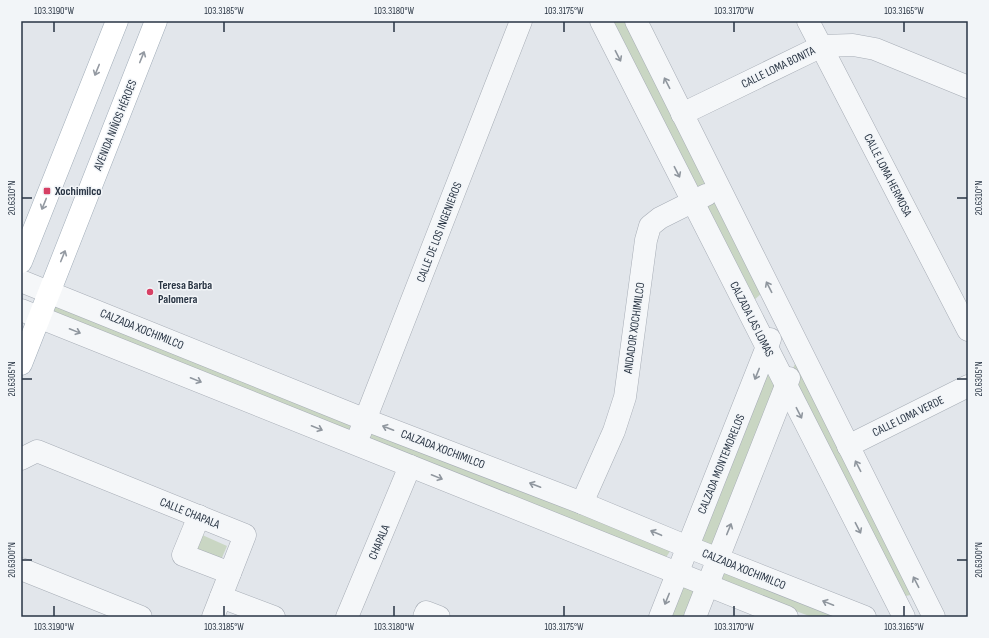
<svg xmlns="http://www.w3.org/2000/svg" width="989" height="638" viewBox="0 0 989 638" font-family="'Sofia Sans Condensed',sans-serif">
<rect width="100%" height="100%" fill="#e2e6eb"/>
<g fill="#c9d6c3">
<path d="M 603,21 L 630,21 L 716,181 L 696,193 Z"/>
<path d="M 720,189 L 763,292 L 752,302 L 693,202 Z"/>
<path d="M 49,292 L 676,542 L 665,559 L 48,313 Z"/>
<path d="M 797,359 L 915,594 L 901,597 L 786,386 Z"/>
<path d="M 767,365 L 778,386 L 711,556 L 691,541 Z"/>
<path d="M 200,534 L 227,546 L 221,560 L 194,549 Z"/>
<path d="M 723,569 L 859,617 L 812,617 L 718,582 Z"/>
<path d="M 678,583 L 697,590 L 687,617 L 665,617 Z"/>
</g>
<g fill="none" stroke-linecap="round" stroke-linejoin="round">
<defs>
<g id="minor">
<path d="M 601,21 L 904,617"/>
<path d="M 636,21 L 934,617"/>
<path d="M 808,21 L 968,330"/>
<path d="M 682,114 L 822,46 L 853,45 L 875,49 L 968,87"/>
<path d="M 21,281 L 366,420 L 582,503 L 688,547 L 865,617"/>
<path d="M 21,310 L 787,617"/>
<path d="M 360,433 L 521,21"/>
<path d="M 848,446 L 968,386"/>
<path d="M 21,459 L 37,451 L 245,535 L 213,617"/>
<path d="M 582,503 L 614,431 L 625,397 L 646,240 L 650,226 L 660,218 L 706,195"/>
<path d="M 199,516 L 183,555 L 230,573"/>
<path d="M 21,569 L 141,617"/>
<path d="M 221,597 L 274,617"/>
<path d="M 347,617 L 410,466"/>
<path d="M 424,617 L 426,612 L 439,617"/>
<path d="M 660,617 L 770,339"/>
<path d="M 695,617 L 789,378"/>
</g>
<g id="major">
<path d="M 21,262 L 117,21"/>
<path d="M 21,364 L 156,21"/>
</g>
</defs>
<use href="#minor" stroke="#a7adb6" stroke-width="23"/>
<use href="#major" stroke="#a0acb8" stroke-width="23"/>
<use href="#minor" stroke="#f5f7f9" stroke-width="22"/>
<use href="#major" stroke="#fff" stroke-width="22"/>
</g>
<defs><path id="oneway-shaft" d="M-6 0H5M1.5-3L5.5 0L1.5 3" fill="none" stroke-width="1.6" stroke-linecap="round" stroke-linejoin="round"/></defs>
<g stroke="#8f969e">
<use href="#oneway-shaft" transform="translate(618 56) rotate(63)"/>
<use href="#oneway-shaft" transform="translate(667 83) rotate(-117)"/>
<use href="#oneway-shaft" transform="translate(677 172) rotate(63)"/>
<use href="#oneway-shaft" transform="translate(769 287) rotate(-117)"/>
<use href="#oneway-shaft" transform="translate(75 331) rotate(22)"/>
<use href="#oneway-shaft" transform="translate(757 374) rotate(112)"/>
<use href="#oneway-shaft" transform="translate(196 380) rotate(22)"/>
<use href="#oneway-shaft" transform="translate(799 413) rotate(63)"/>
<use href="#oneway-shaft" transform="translate(317 428) rotate(22)"/>
<use href="#oneway-shaft" transform="translate(388 428) rotate(-159)"/>
<use href="#oneway-shaft" transform="translate(858 466) rotate(-117)"/>
<use href="#oneway-shaft" transform="translate(437 477) rotate(22)"/>
<use href="#oneway-shaft" transform="translate(535 485) rotate(-159)"/>
<use href="#oneway-shaft" transform="translate(858 528) rotate(63)"/>
<use href="#oneway-shaft" transform="translate(729 529) rotate(-68)"/>
<use href="#oneway-shaft" transform="translate(656 533) rotate(-157)"/>
<use href="#oneway-shaft" transform="translate(916 582) rotate(-117)"/>
<use href="#oneway-shaft" transform="translate(667 599) rotate(112)"/>
<use href="#oneway-shaft" transform="translate(828 603) rotate(-158)"/>
</g>
<g stroke="#949aa2">
<use href="#oneway-shaft" transform="translate(142 57) rotate(-68)"/>
<use href="#oneway-shaft" transform="translate(97 70) rotate(112)"/>
<use href="#oneway-shaft" transform="translate(44 204) rotate(112)"/>
<use href="#oneway-shaft" transform="translate(63 256) rotate(-68)"/>
</g>
<path fill="none" stroke="#293544" stroke-width="1.5" d="M 54,22 L 54,32M 224,22 L 224,32M 394,22 L 394,32M 564,22 L 564,32M 734,22 L 734,32M 904,22 L 904,32M 22,198 L 32,198M 957,198 L 967,198M 22,379 L 32,379M 957,379 L 967,379M 22,560 L 32,560M 957,560 L 967,560M 54,606 L 54,616M 224,606 L 224,616M 394,606 L 394,616M 564,606 L 564,616M 734,606 L 734,616M 904,606 L 904,616"/>
<g fill="#d74064" stroke="#f2f5f8" stroke-width="1.5">
<rect x="43" y="187" width="8" height="8" rx="2"/>
<circle cx="150" cy="292" r="4"/>
</g>
<g text-anchor="middle" stroke-width="3" stroke-linejoin="round" paint-order="stroke">
<g font-size="12" fill="#293544" stroke="#f2f5f8">
<text transform="translate(778 67) rotate(-26)" y="4">CALLE LOMA BONITA</text>
<text transform="translate(115 125) rotate(-68)" y="4">AVENIDA NIÑOS HÉROES</text>
<text transform="translate(888 175) rotate(63)" y="4">CALLE LOMA HERMOSA</text>
<text transform="translate(439 232) rotate(-69)" y="4">CALLE DE LOS INGENIEROS</text>
<text transform="translate(752 319) rotate(63)" y="4">CALZADA LAS LOMAS</text>
<text transform="translate(634 328) rotate(-82)" y="4">ANDADOR XOCHIMILCO</text>
<text transform="translate(142 329) rotate(22)" y="4">CALZADA XOCHIMILCO</text>
<text transform="translate(908 416) rotate(-26)" y="4">CALLE LOMA VERDE</text>
<text transform="translate(443 449) rotate(21)" y="4">CALZADA XOCHIMILCO</text>
<text transform="translate(721 464) rotate(-68)" y="4">CALZADA MONTEMORELOS</text>
<text transform="translate(190 513) rotate(22)" y="4">CALLE CHAPALA</text>
<text transform="translate(379 542) rotate(-67)" y="4">CHAPALA</text>
<text transform="translate(744 569) rotate(22)" y="4">CALZADA XOCHIMILCO</text>
</g>
<g font-size="12" font-weight="bold" fill="#293544" stroke="#f2f5f8" text-anchor="start">
<text x="55" y="195">Xochimilco</text>
<text x="158" y="289">Teresa Barba<tspan x="158" dy="14">Palomera</tspan></text>
</g>
</g>
<rect width="989" height="638" fill="none" stroke="#f2f5f8" stroke-width="44"/>
<rect x="22" y="22" width="945" height="594" fill="none" stroke="#293544" stroke-width="1.5"/>
<g font-size="10" text-anchor="middle" fill="#293544">
<text x="54" y="14">103.3190°W</text>
<text x="224" y="14">103.3185°W</text>
<text x="394" y="14">103.3180°W</text>
<text x="564" y="14">103.3175°W</text>
<text x="734" y="14">103.3170°W</text>
<text x="904" y="14">103.3165°W</text>
<text transform="translate(11 198) rotate(-90)" y="4">20.6310°N</text>
<text transform="translate(978 198) rotate(-90)" y="4">20.6310°N</text>
<text transform="translate(11 379) rotate(-90)" y="4">20.6305°N</text>
<text transform="translate(978 379) rotate(-90)" y="4">20.6305°N</text>
<text transform="translate(11 560) rotate(-90)" y="4">20.6300°N</text>
<text transform="translate(978 560) rotate(-90)" y="4">20.6300°N</text>
<text x="54" y="630">103.3190°W</text>
<text x="224" y="630">103.3185°W</text>
<text x="394" y="630">103.3180°W</text>
<text x="564" y="630">103.3175°W</text>
<text x="734" y="630">103.3170°W</text>
<text x="904" y="630">103.3165°W</text>
</g>
</svg>
